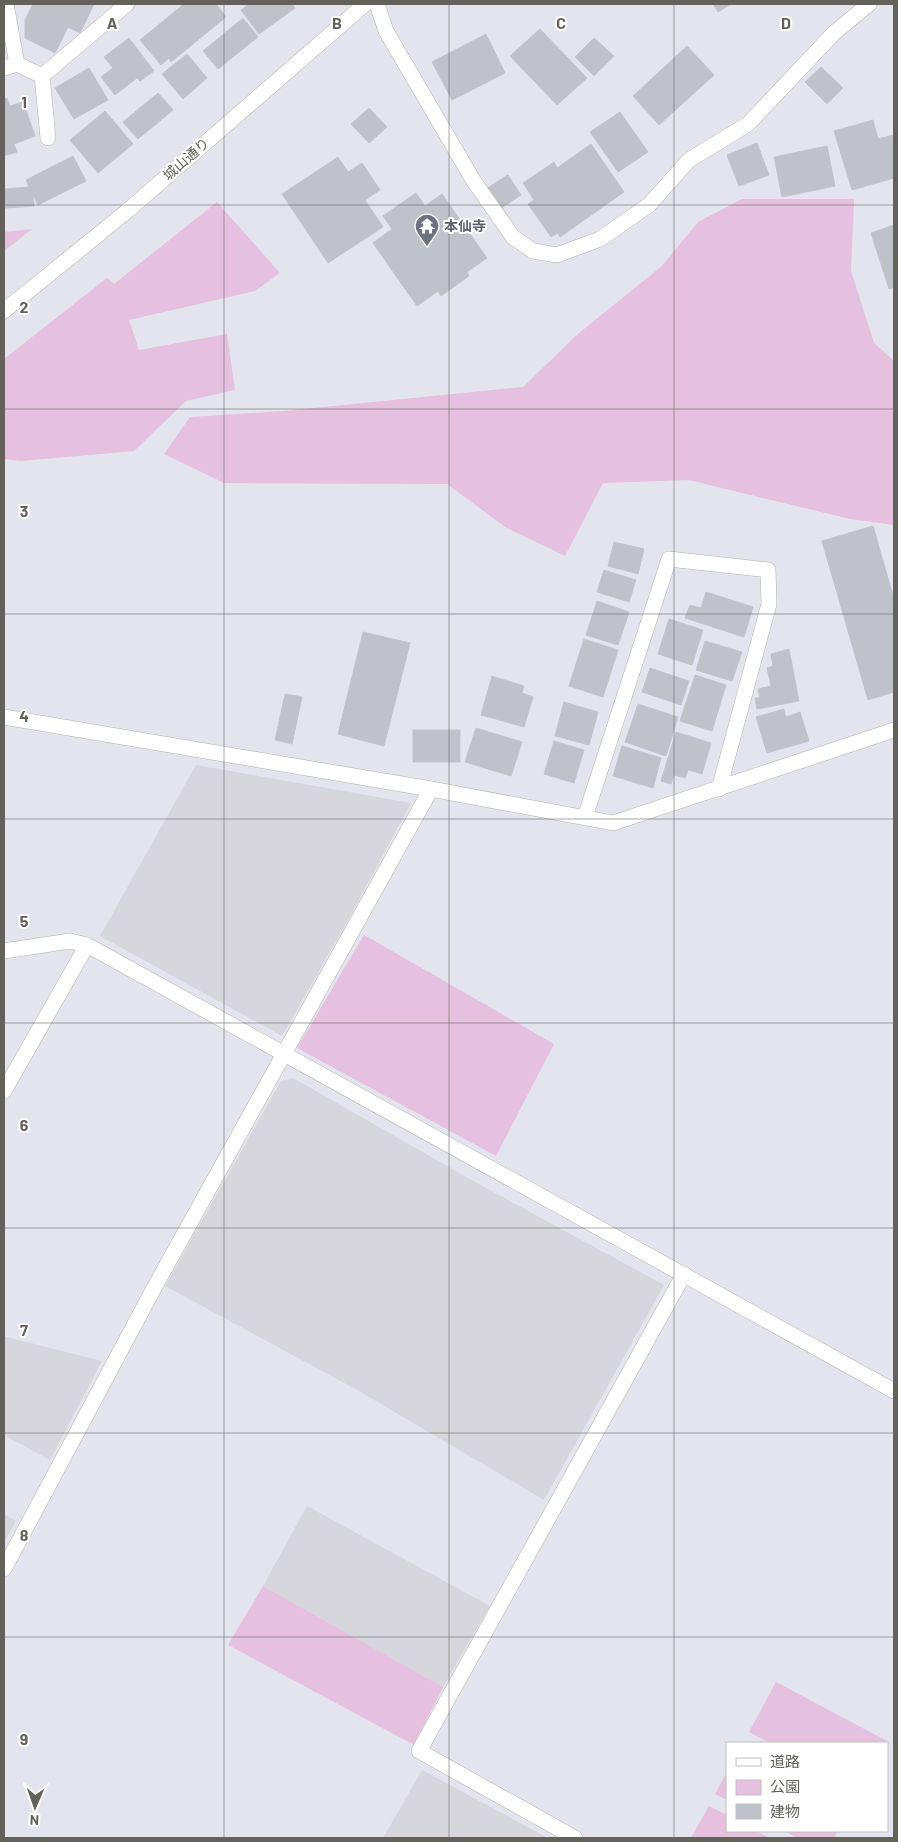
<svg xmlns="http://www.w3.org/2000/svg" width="898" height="1842" viewBox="0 0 898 1842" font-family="Barlow,'Noto Sans JP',sans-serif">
<rect width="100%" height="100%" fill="#e3e4ee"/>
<g fill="#d6d6dc">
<path d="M 196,765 L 411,803 L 346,924 L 282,1036 L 100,936 Z"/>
<path d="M 293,1078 L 475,1182 L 664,1285 L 544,1500 L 359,1391 L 165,1286 L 281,1081 Z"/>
<path d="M 7,1337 L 102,1361 L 50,1460 L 4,1435 L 4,1338 Z"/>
<path d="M 307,1506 L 490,1606 L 443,1687 L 263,1586 Z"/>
<path d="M 4,1514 L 16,1521 L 4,1542 Z"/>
<path d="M 422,1770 L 548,1838 L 383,1838 Z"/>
</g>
<g fill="#e5c0df">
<path d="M 742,199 L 854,199 L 851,271 L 874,343 L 894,361 L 894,525 L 850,519 L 689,480 L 603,483 L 565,556 L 505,527 L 447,484 L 224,483 L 164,454 L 190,417 L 284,411 L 523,387 L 579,333 L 662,266 L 698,222 Z"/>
<path d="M 217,202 L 280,273 L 255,291 L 129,320 L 139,350 L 227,334 L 235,390 L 186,401 L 134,451 L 21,461 L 4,459 L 4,359 L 107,278 L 114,284 Z"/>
<path d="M 32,229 L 4,251 L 4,232 Z"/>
<path d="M 364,935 L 554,1044 L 496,1156 L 297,1048 Z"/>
<path d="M 263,1586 L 443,1687 L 414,1745 L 228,1645 Z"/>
<path d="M 776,1682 L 887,1741 L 885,1743 L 770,1743 L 749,1732 Z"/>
<path d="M 727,1772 L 727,1800 L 715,1794 Z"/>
<path d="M 709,1806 L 727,1815 L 727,1831 L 756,1831 L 770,1838 L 691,1838 Z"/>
<path d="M 784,1831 L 838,1831 L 834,1838 L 798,1838 Z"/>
</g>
<g fill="#bfc2c9" stroke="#c2c4d2">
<path d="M 33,4 L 94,4 L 80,33 L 68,27 L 55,53 L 25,38 L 25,20 Z"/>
<path d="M 184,4 L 216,4 L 226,17 L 171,62 L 169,58 L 161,65 L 140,40 Z"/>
<path d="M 249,4 L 292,4 L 295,8 L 259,34 L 241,10 Z"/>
<path d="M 713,4 L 731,4 L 718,12 Z"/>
<path d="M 243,18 L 258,37 L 218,69 L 203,51 Z"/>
<path d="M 540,29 L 587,78 L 557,105 L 510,56 Z"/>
<path d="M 486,34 L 505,73 L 452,100 L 432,62 Z"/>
<path d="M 129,38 L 154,71 L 140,81 L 137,78 L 115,95 L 101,77 L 113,68 L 104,57 Z"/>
<path d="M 594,38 L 614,56 L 594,76 L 575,57 Z"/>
<path d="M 687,46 L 714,75 L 659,125 L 633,96 Z"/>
<path d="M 187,54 L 207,78 L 183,99 L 162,74 Z"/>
<path d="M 821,67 L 843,88 L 827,104 L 805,82 Z"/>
<path d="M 89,68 L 108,100 L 74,119 L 55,88 Z"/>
<path d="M 158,93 L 173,110 L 138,139 L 123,122 Z"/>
<path d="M 7,98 L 10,106 L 23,102 L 35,136 L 14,144 L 17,152 L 4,156 L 4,99 Z"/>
<path d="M 369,108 L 387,127 L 369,143 L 351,124 Z"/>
<path d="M 105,111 L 133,144 L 98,173 L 70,140 Z"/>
<path d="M 620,112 L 648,152 L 618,172 L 590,132 Z"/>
<path d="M 873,120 L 878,139 L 894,135 L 894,178 L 852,190 L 834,131 Z"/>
<path d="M 757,143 L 769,175 L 739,186 L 727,155 Z"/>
<path d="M 591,144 L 624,192 L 560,237 L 557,233 L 551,237 L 528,204 L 534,200 L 523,183 L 554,162 L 557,168 Z"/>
<path d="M 827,146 L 835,186 L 782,197 L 774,157 Z"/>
<path d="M 73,156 L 86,181 L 38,205 L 33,195 L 34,206 L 5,208 L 4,189 L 29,187 L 26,180 Z"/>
<path d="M 338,157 L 348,172 L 362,163 L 380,190 L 365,200 L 383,227 L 328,263 L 282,194 Z"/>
<path d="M 508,175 L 521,195 L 500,209 L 486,189 Z"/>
<path d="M 416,193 L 425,206 L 442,194 L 487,258 L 467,272 L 469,276 L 441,296 L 438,291 L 417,306 L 373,243 L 392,229 L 383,216 Z"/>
<path d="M 894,225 L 894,287 L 889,289 L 871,233 Z"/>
<path d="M 873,526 L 894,599 L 894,692 L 868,700 L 822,541 Z"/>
<path d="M 614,542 L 644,549 L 638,574 L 608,566 Z"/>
<path d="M 604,570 L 636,580 L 629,602 L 597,592 Z"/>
<path d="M 706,592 L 753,607 L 744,637 L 685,618 L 690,605 L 701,608 Z"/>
<path d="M 597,601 L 629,612 L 618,645 L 586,635 Z"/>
<path d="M 669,619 L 703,630 L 692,665 L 658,654 Z"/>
<path d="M 363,632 L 410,643 L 384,746 L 338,734 Z"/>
<path d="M 584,639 L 618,650 L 603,697 L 569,686 Z"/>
<path d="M 705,641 L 742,652 L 732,681 L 696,670 Z"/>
<path d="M 789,649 L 799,701 L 757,709 L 755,698 L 760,698 L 758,689 L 771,686 L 767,668 L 773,666 L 771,654 Z"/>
<path d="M 650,668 L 689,681 L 681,705 L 642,692 Z"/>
<path d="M 695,675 L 726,685 L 712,731 L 680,721 Z"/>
<path d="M 492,676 L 524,686 L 522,693 L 533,697 L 524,727 L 481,715 Z"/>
<path d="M 285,694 L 302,697 L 292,744 L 275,740 Z"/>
<path d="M 564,702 L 598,712 L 589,745 L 555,736 Z"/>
<path d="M 638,704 L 678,717 L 666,756 L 625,742 Z"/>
<path d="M 784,709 L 786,717 L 800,712 L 809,741 L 767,753 L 756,717 Z"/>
<path d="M 476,728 L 522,742 L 511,776 L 465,762 Z"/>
<rect x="413" y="730" width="47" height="32"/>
<path d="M 676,732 L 711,743 L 702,774 L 688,770 L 685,778 L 674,775 L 671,784 L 661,781 Z"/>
<path d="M 554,741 L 584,750 L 574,783 L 544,774 Z"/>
<path d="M 622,746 L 661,758 L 653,788 L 613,776 Z"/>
</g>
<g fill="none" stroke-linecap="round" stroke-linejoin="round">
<defs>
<g id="lane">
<path d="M 377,4 L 386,31 L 473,180 L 513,237 L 533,251 L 557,255 L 600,239 L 649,205 L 689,160 L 748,124 L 834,33 L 869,4"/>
<path d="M 4,68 L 17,64"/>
<path d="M 585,817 L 669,559 L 768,570 L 769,604 L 719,789"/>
</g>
<g id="street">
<path d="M 6,4 L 17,64 L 42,76 L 127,4"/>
<path d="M 42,76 L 48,138"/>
<path d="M 4,717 L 431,789 L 613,823 L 894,730"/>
<path d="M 4,951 L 70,941 L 87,945 L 894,1391"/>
<path d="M 4,1091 L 87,945"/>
<path d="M 4,1569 L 154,1288 L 431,789"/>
<path d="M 575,1838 L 419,1751 L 684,1274"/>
</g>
<path id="secondary" d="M 4,311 L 126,212 L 365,4"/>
</defs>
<use href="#lane" stroke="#b3b2ac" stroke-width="16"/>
<use href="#street" stroke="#b3b2ac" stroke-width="16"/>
<use href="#secondary" stroke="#b6b4ae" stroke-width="16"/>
<use href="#lane" stroke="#fff" stroke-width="15"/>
<use href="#street" stroke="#fff" stroke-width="15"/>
<use href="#secondary" stroke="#fff" stroke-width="15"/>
</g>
<path fill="none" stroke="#64615b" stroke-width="1" stroke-opacity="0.55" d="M 224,4 L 224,1838M 449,4 L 449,1838M 674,4 L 674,1838M 4,205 L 894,205M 4,409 L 894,409M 4,614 L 894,614M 4,819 L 894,819M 4,1023 L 894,1023M 4,1228 L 894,1228M 4,1433 L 894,1433M 4,1637 L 894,1637"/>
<defs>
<symbol id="temple-pin" viewBox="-11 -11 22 30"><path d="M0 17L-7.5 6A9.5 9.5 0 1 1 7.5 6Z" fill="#6b7280" stroke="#fff"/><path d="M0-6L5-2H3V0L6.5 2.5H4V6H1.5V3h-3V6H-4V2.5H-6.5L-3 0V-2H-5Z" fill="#fff"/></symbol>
</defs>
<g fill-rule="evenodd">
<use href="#temple-pin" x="413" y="212" width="28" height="38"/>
</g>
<g text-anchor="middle" stroke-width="4" stroke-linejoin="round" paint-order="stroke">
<g font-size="14" fill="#64615b" stroke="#fff">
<text transform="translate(186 159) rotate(-41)" y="5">城山通り</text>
</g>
<g font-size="14" font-weight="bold" fill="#5b616d" stroke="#fff" text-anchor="start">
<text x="444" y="231">本仙寺</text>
</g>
</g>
<g font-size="16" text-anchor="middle" font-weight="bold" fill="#64615b" stroke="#fff" stroke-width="4" stroke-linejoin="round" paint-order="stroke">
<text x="112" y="29">A</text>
<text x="337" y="29">B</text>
<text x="561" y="29">C</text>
<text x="786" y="29">D</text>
<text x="24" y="108">1</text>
<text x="24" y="313">2</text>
<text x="24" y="517">3</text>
<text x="24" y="722">4</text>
<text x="24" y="927">5</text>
<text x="24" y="1131">6</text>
<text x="24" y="1336">7</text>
<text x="24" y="1541">8</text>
<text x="24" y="1745">9</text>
</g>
<rect width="898" height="1842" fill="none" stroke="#64615b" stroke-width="10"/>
<rect x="726" y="1742" width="162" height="90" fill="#ffffff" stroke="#c1c0bd"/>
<rect x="736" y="1758" width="25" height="8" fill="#ffffff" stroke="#c1c0bd"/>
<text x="770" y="1767" font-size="15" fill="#64615b">道路</text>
<rect x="736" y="1780" width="25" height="15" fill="#e5c0df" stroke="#c1c0bd"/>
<text x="770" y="1792" font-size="15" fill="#64615b">公園</text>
<rect x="736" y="1804" width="25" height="15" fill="#bfc2c9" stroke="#c1c0bd"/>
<text x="770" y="1817" font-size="15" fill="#64615b">建物</text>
<g transform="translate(35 1807) rotate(182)" stroke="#ffffff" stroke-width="4" paint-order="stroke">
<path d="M0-4L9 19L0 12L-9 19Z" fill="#64615b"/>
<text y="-8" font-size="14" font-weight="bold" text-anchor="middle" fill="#64615b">N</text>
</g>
</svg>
